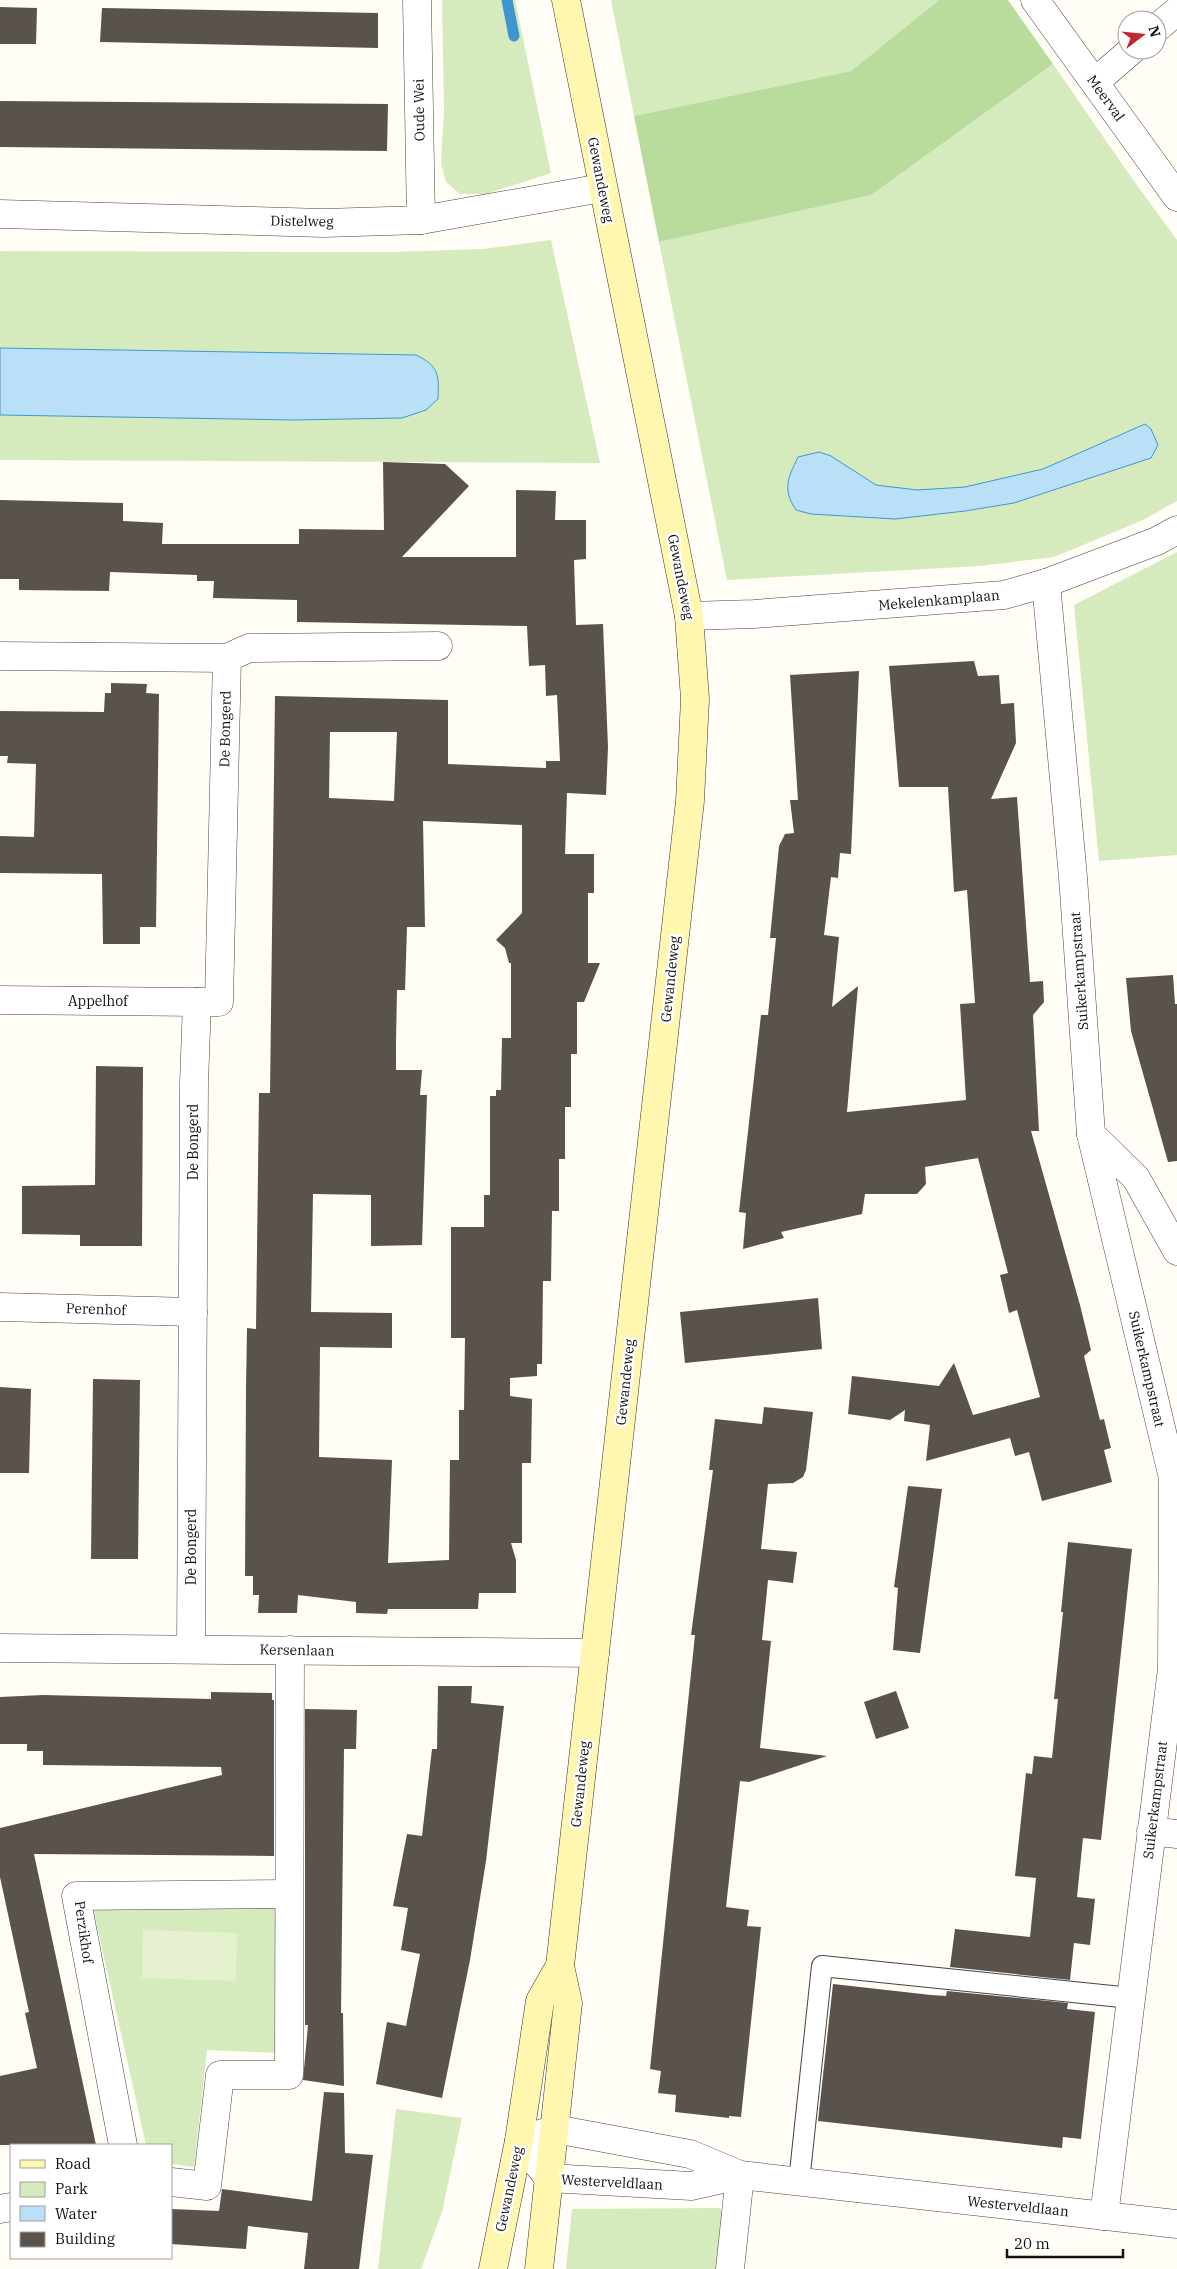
<svg xmlns="http://www.w3.org/2000/svg" width="1177" height="2269" viewBox="0 0 1177 2269" font-family="'IBM Plex Serif',serif">
<rect width="100%" height="100%" fill="#fffdf5"/>
<g fill="#d5ebbd">
<path d="M 442,0 L 515,0 L 551,173 L 486,194 L 460,194 L 446,182 L 441,163 L 444,110 Z"/>
<path d="M 611,0 L 939,0 L 851,71 L 634,116 Z"/>
<path d="M 1053,64 L 1131,177 L 1177,240 L 1177,501 L 1143,520 L 1054,557 L 980,566 L 727,580 L 659,242 L 871,195 Z"/>
<path d="M 551,240 L 600,463 L 0,460 L 0,415 L 294,420 L 416,355 L 0,348 L 0,251 L 394,252 L 483,249 Z"/>
<path d="M 1177,552 L 1177,855 L 1099,861 L 1074,605 Z"/>
<path d="M 91,1899 L 278,1901 L 280,2053 L 207,2050 L 194,2167 L 171,2164 L 171,2145 L 146,2145 Z"/>
<path d="M 396,2109 L 462,2118 L 442,2212 L 421,2269 L 378,2269 Z"/>
<path d="M 720,2208 L 724,2218 L 719,2269 L 566,2269 L 572,2209 Z"/>
</g>
<path fill="#b9dc9c" d="M 939,0 L 1008,0 L 1053,64 L 871,195 L 659,242 L 634,116 L 851,71 Z"/>
<path fill="#e6f2cf" d="M 143,1930 L 237,1933 L 236,1981 L 142,1978 Z"/>
<g fill="#b9e0f7" stroke="#3f96cf">
<path d="M 0,348 L 416,355 C 439,366 439,375 438,399 L 426,410 L 402,418 L 294,420 L 0,415 Z"/>
<path d="M 1145,424 L 1151,429 L 1158,445 L 1151,458 L 1014,503 L 965,511 L 895,519 L 811,514 L 796,510 C 782,489 788,478 798,457 L 819,452 L 831,456 L 876,485 L 917,490 L 965,487 L 1043,469 Z"/>
</g>
<g fill="none" stroke-linecap="round" stroke-linejoin="round">
<path stroke="#3f96cf" stroke-width="11" d="M 507,0 L 514,36"/>
</g>
<g fill="#5a524d" fill-rule="evenodd">
<path d="M 0,7 L 37,8 L 36,44 L 0,44 Z"/>
<path d="M 102,8 L 378,13 L 378,48 L 100,42 Z"/>
<path d="M 0,101 L 388,104 L 387,151 L 0,147 Z"/>
<path d="M 383,462 L 445,464 L 469,486 L 402,557 L 516,557 L 516,490 L 556,491 L 555,520 L 586,520 L 586,559 L 574,560 L 576,625 L 603,624 L 608,747 L 606,795 L 567,793 L 565,854 L 594,854 L 594,893 L 588,893 L 588,963 L 600,963 L 584,1002 L 577,1002 L 577,1054 L 571,1054 L 571,1107 L 565,1107 L 565,1159 L 559,1159 L 559,1211 L 552,1211 L 551,1281 L 543,1281 L 542,1364 L 537,1364 L 537,1376 L 510,1378 L 510,1396 L 532,1399 L 531,1463 L 522,1463 L 522,1543 L 511,1543 L 516,1560 L 516,1593 L 479,1593 L 478,1609 L 388,1609 L 387,1614 L 356,1613 L 356,1602 L 298,1595 L 297,1613 L 258,1613 L 259,1595 L 253,1595 L 253,1576 L 245,1576 L 246,1389 L 247,1328 L 256,1329 L 259,1093 L 270,1093 L 275,696 L 448,700 L 448,764 L 546,768 L 546,761 L 560,761 L 557,695 L 546,696 L 545,665 L 529,666 L 527,626 L 297,622 L 297,600 L 213,598 L 214,581 L 197,581 L 197,575 L 110,572 L 109,591 L 19,590 L 19,579 L 0,579 L 0,500 L 123,503 L 123,521 L 163,523 L 162,544 L 299,544 L 299,529 L 384,530 ZM 330,732 L 397,732 L 394,801 L 329,798 ZM 423,821 L 522,825 L 522,913 L 496,940 L 505,948 L 509,963 L 511,963 L 511,1038 L 502,1038 L 501,1090 L 496,1090 L 496,1096 L 490,1096 L 490,1195 L 484,1195 L 484,1227 L 451,1227 L 451,1338 L 465,1338 L 464,1410 L 459,1410 L 459,1460 L 450,1460 L 449,1560 L 388,1563 L 392,1460 L 319,1457 L 320,1347 L 392,1348 L 392,1313 L 311,1312 L 313,1194 L 371,1195 L 371,1246 L 422,1245 L 427,1095 L 420,1095 L 422,1070 L 396,1070 L 396,1041 L 397,990 L 405,990 L 407,927 L 425,927 Z"/>
<path d="M 974,661 L 978,676 L 999,675 L 1001,704 L 1014,703 L 1016,743 L 991,799 L 1017,797 L 1030,982 L 1043,981 L 1044,1002 L 1033,1015 L 1039,1131 L 1031,1131 L 1080,1305 L 1091,1350 L 1084,1356 L 1100,1420 L 1104,1419 L 1111,1448 L 1104,1450 L 1112,1482 L 1042,1501 L 1029,1452 L 1015,1456 L 1010,1438 L 926,1461 L 930,1425 L 904,1421 L 905,1410 L 890,1420 L 848,1414 L 852,1376 L 939,1386 L 954,1363 L 973,1415 L 1040,1397 L 1017,1310 L 1009,1313 L 1000,1275 L 1008,1273 L 978,1158 L 925,1167 L 926,1184 L 917,1194 L 865,1194 L 862,1214 L 781,1232 L 784,1238 L 743,1249 L 746,1213 L 739,1212 L 761,1015 L 768,1015 L 776,938 L 770,938 L 779,846 L 785,834 L 794,833 L 790,800 L 798,800 L 790,675 L 859,671 L 851,854 L 840,853 L 838,878 L 831,877 L 824,935 L 839,937 L 832,1007 L 858,986 L 847,1112 L 966,1100 L 960,1004 L 975,1003 L 967,890 L 954,892 L 948,787 L 899,787 L 889,666 Z"/>
<path d="M 111,683 L 147,684 L 146,693 L 159,694 L 156,927 L 140,927 L 140,944 L 103,944 L 102,874 L 0,873 L 0,836 L 34,837 L 36,764 L 7,763 L 8,756 L 0,756 L 0,711 L 104,712 L 105,693 L 111,693 Z"/>
<path d="M 1173,975 L 1175,1004 L 1177,1004 L 1177,1161 L 1168,1162 L 1131,1031 L 1126,978 Z"/>
<path d="M 96,1066 L 143,1067 L 142,1246 L 80,1246 L 80,1235 L 22,1234 L 22,1186 L 95,1185 Z"/>
<path d="M 818,1298 L 822,1349 L 685,1363 L 680,1312 Z"/>
<path d="M 93,1379 L 140,1380 L 138,1559 L 91,1559 Z"/>
<path d="M 0,1387 L 31,1389 L 29,1473 L 0,1473 Z"/>
<path d="M 764,1407 L 813,1412 L 806,1470 L 803,1477 L 793,1483 L 768,1484 L 761,1549 L 797,1552 L 793,1583 L 768,1580 L 762,1640 L 771,1641 L 760,1748 L 827,1756 L 749,1782 L 740,1781 L 726,1907 L 749,1910 L 747,1926 L 761,1927 L 741,2117 L 729,2116 L 729,2118 L 675,2112 L 676,2095 L 658,2093 L 661,2071 L 650,2069 L 695,1635 L 691,1635 L 713,1470 L 709,1470 L 715,1419 L 762,1424 Z"/>
<path d="M 908,1486 L 942,1489 L 920,1653 L 893,1650 L 898,1588 L 894,1587 Z"/>
<path d="M 1068,1542 L 1132,1549 L 1101,1840 L 1083,1838 L 1077,1897 L 1095,1899 L 1090,1945 L 1074,1943 L 1070,1980 L 950,1967 L 955,1929 L 1030,1937 L 1036,1878 L 1015,1876 L 1026,1773 L 1032,1774 L 1034,1756 L 1052,1758 L 1058,1699 L 1054,1699 L 1063,1612 L 1061,1612 Z"/>
<path d="M 438,1686 L 472,1686 L 471,1703 L 504,1706 L 486,1861 L 470,1960 L 442,2098 L 376,2084 L 387,2022 L 406,2026 L 420,1954 L 401,1950 L 408,1908 L 393,1906 L 407,1834 L 422,1836 L 432,1749 L 437,1749 Z"/>
<path d="M 896,1691 L 909,1728 L 876,1739 L 864,1702 Z"/>
<path d="M 211,1692 L 272,1693 L 272,1700 L 274,1700 L 274,1856 L 34,1854 L 96,2145 L 0,2145 L 0,2076 L 37,2068 L 25,2013 L 29,2012 L 0,1877 L 0,1828 L 222,1775 L 221,1767 L 43,1765 L 43,1751 L 27,1751 L 27,1744 L 0,1744 L 0,1697 L 43,1695 L 211,1699 Z"/>
<path d="M 305,1709 L 357,1710 L 356,1749 L 344,1749 L 341,2013 L 343,2013 L 344,2086 L 303,2080 L 308,2025 L 305,2025 Z"/>
<path d="M 833,1984 L 931,1995 L 946,1996 L 947,1991 L 1068,2003 L 1067,2009 L 1095,2012 L 1081,2139 L 1063,2137 L 1062,2148 L 818,2121 Z"/>
<path d="M 324,2092 L 344,2093 L 345,2153 L 373,2155 L 359,2269 L 304,2269 L 308,2233 L 248,2226 L 246,2249 L 171,2244 L 171,2209 L 219,2211 L 222,2189 L 312,2201 Z"/>
</g>
<g fill="none" stroke-linecap="round" stroke-linejoin="round">
<defs>
<path id="lane" d="M 799,2182 L 822,1966 L 1131,1998"/>
<g id="street">
<path d="M 417,0 L 421,220"/>
<path d="M 1035,0 L 1177,197"/>
<path d="M 1157,28 L 1177,11"/>
<path d="M 1095,82 L 1132,50"/>
<path d="M 0,214 L 324,223 L 421,220 L 602,188"/>
<path d="M 1046,583 L 1073,877 L 1091,1134 L 1173,1478 L 1172,1669 L 1104,2216"/>
<path d="M 689,616 L 754,614 L 1004,595 L 1046,583 L 1157,541 L 1177,530"/>
<path d="M 0,656 L 227,658 L 249,648 L 438,646"/>
<path d="M 0,1000 L 197,1002"/>
<path d="M 1091,1134 L 1136,1178 L 1177,1251"/>
<path d="M 0,1307 L 193,1312"/>
<path d="M 0,1648 L 595,1653"/>
<path d="M 191,1648 L 194,1083 L 197,1002 L 219,1002 L 227,658"/>
<path d="M 1151,1831 L 1177,1834"/>
<path d="M 123,2145 L 76,1896 L 288,1894"/>
<path d="M 740,2175 L 691,2186 L 549,2178 L 519,2141 L 555,2129 L 690,2154 L 740,2175 L 1177,2224"/>
<path d="M 171,2182 L 207,2186 L 220,2075 L 289,2075 L 290,1650"/>
<path d="M 0,2209 L 11,2207"/>
<path d="M 730,2269 L 740,2175"/>
</g>
<g id="secondary">
<path d="M 493,2269 L 519,2141 L 540,2001 L 560,1966"/>
<path d="M 539,2269 L 568,2003 L 560,1966 L 690,801 L 695,699 L 689,616 L 566,0"/>
</g>
</defs>
<use href="#lane" stroke="#444" stroke-width="22"/>
<use href="#street" stroke="#444" stroke-width="29"/>
<use href="#secondary" stroke="#333" stroke-width="29"/>
<use href="#lane" stroke="#fff" stroke-width="20"/>
<use href="#street" stroke="#fff" stroke-width="28"/>
<use href="#secondary" stroke="#fff6b0" stroke-width="28"/>
</g>
<g text-anchor="middle" stroke-width="5" stroke-linejoin="round" paint-order="stroke">
<g font-size="14" fill="#111" stroke="#fff">
<text transform="translate(1106 98) rotate(54)" y="5">Meerval</text>
<text transform="translate(419 110) rotate(-91)" y="5">Oude Wei</text>
<text transform="translate(601 180) rotate(79)" y="5">Gewandeweg</text>
<text transform="translate(302 221) rotate(1)" y="5">Distelweg</text>
<text transform="translate(681 577) rotate(79)" y="5">Gewandeweg</text>
<text transform="translate(939 600) rotate(-5)" y="5">Mekelenkamplaan</text>
<text transform="translate(225 729) rotate(-89)" y="5">De Bongerd</text>
<text transform="translate(1079 971) rotate(-94)" y="5">Suikerkampstraat</text>
<text transform="translate(670 979) rotate(-84)" y="5">Gewandeweg</text>
<text x="98" y="1006">Appelhof</text>
<text transform="translate(193 1142) rotate(-90)" y="5">De Bongerd</text>
<text transform="translate(96 1309) rotate(2)" y="5">Perenhof</text>
<text transform="translate(1147 1369) rotate(77)" y="5">Suikerkampstraat</text>
<text transform="translate(625 1382) rotate(-84)" y="5">Gewandeweg</text>
<text transform="translate(191 1547) rotate(-90)" y="5">De Bongerd</text>
<text transform="translate(297 1650) rotate(1)" y="5">Kersenlaan</text>
<text transform="translate(580 1784) rotate(-84)" y="5">Gewandeweg</text>
<text transform="translate(1155 1800) rotate(-83)" y="5">Suikerkampstraat</text>
<text transform="translate(84 1932) rotate(82)" y="5">Perzikhof</text>
<text transform="translate(612 2182) rotate(3)" y="5">Westerveldlaan</text>
<text transform="translate(509 2189) rotate(-78)" y="5">Gewandeweg</text>
<text transform="translate(1018 2206) rotate(6)" y="5">Westerveldlaan</text>
</g>
</g>
<rect x="10" y="2144" width="162" height="115" fill="#ffffff" stroke="#a0a0a0"/>
<rect x="20" y="2160" width="25" height="8" fill="#fff6b0" stroke="#a0a0a0"/>
<text x="55" y="2169" font-size="15" fill="#111111">Road</text>
<rect x="20" y="2182" width="25" height="15" fill="#d5ebbd" stroke="#a0a0a0"/>
<text x="55" y="2194" font-size="15" fill="#111111">Park</text>
<rect x="20" y="2206" width="25" height="15" fill="#b9e0f7" stroke="#a0a0a0"/>
<text x="55" y="2219" font-size="15" fill="#111111">Water</text>
<rect x="20" y="2232" width="25" height="15" fill="#5a524d" stroke="#a0a0a0"/>
<text x="55" y="2244" font-size="15" fill="#111111">Building</text>
<g transform="translate(1142 35) rotate(74)"><circle r="24" fill="#ffffff" stroke="#a0a0a0"/>
<path d="M0-4L9 19L0 12L-9 19Z" fill="#c4262e"/>
<text y="-8" font-size="14" font-weight="bold" text-anchor="middle" fill="#111111">N</text>
</g>
<path d="M1007 2249v8h116v-8" fill="none" stroke="#111111" stroke-width="2.5"/>
<text x="1014" y="2249" font-size="15" fill="#111111" stroke="#ffffff" stroke-width="4" paint-order="stroke">20 m</text>
</svg>
